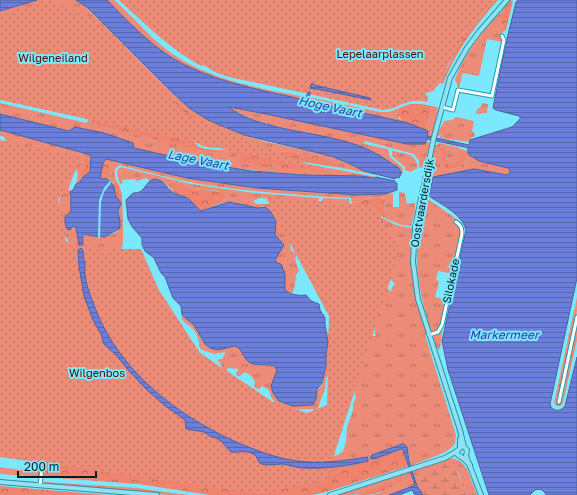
<svg xmlns="http://www.w3.org/2000/svg" width="577" height="495" viewBox="0 0 577 495" font-family="'Golos Text',sans-serif">
<defs>
<pattern id="grass-tufts" width="24" height="20" patternUnits="userSpaceOnUse"><rect width="24" height="20" fill="#ec8c78"/><path d="M3 7l-1-3M5 7V3M7 7l1-3M15 17l-1-3M17 17v-4M19 17l1-3" fill="none" stroke="#bd7262"/></pattern>
<pattern id="forest-crowns" width="20" height="18" patternUnits="userSpaceOnUse"><rect width="20" height="18" fill="#f0836d"/><path d="M2 6a3 3 0 1 1 6 0M12 15a3 3 0 1 1 6 0" fill="none" stroke="#c06b59"/></pattern>
<pattern id="wetland-marsh" width="20" height="14" patternUnits="userSpaceOnUse"><rect width="20" height="14" fill="#ec8c78"/><path d="M1 5h8M5 5V1M11 12h8M15 12V8" fill="none" stroke="#bd7262"/></pattern>
<pattern id="park-dots" width="8" height="8" patternUnits="userSpaceOnUse"><rect width="8" height="8" fill="#ec8c78"/><path d="M2 2h.1M6 6h.1" fill="none" stroke="#bd7262" stroke-width="1.8" stroke-linecap="round"/></pattern>
<pattern id="water-rules" width="6" height="5" patternUnits="userSpaceOnUse"><rect width="6" height="5" fill="#6b7fda"/><path d="M0 2.5h6" fill="none" stroke="#5667b1"/></pattern>
</defs>
<rect width="100%" height="100%" fill="#7be8fe"/>
<g fill="url(#grass-tufts)" fill-rule="evenodd">
<path d="M 37,0 L 76,0 L 84,5 L 176,96 L 192,110 L 208,120 L 236,132 L 263,141 L 331,156 L 376,175 L 342,168 L 336,163 L 312,155 L 304,155 L 292,151 L 277,152 L 262,144 L 211,148 L 202,146 L 190,136 L 198,124 L 197,116 L 172,99 L 0,22 L 0,11 Z"/>
<path d="M 107,0 L 114,0 C 131,14 145,32 162,46 C 202,79 257,88 307,97 L 306,100 C 266,91 224,84 187,66 C 156,52 131,24 107,0 Z"/>
<path d="M 500,13 L 500,22 L 504,26 L 504,31 L 500,35 L 502,42 L 487,39 L 479,76 L 463,73 L 459,88 L 455,80 C 463,55 482,32 500,13 Z"/>
<path d="M 96,80 L 100,83 L 91,124 L 215,153 L 217,150 L 235,149 L 237,155 L 240,157 L 241,159 L 247,164 L 252,163 C 259,168 264,165 272,163 L 280,167 L 312,171 L 318,169 L 318,166 L 376,177 L 375,178 L 361,176 L 302,175 L 268,172 L 219,166 L 163,155 L 134,148 L 78,127 L 75,127 L 69,131 L 0,114 L 0,103 L 87,123 Z"/>
<path d="M 309,97 L 380,112 L 389,112 L 399,108 L 399,118 L 402,122 L 309,101 Z"/>
<path d="M 481,103 L 488,104 L 487,113 L 476,114 L 477,110 L 482,105 Z"/>
<path d="M 432,106 L 437,107 L 438,109 L 434,129 L 431,137 L 427,136 L 426,131 Z"/>
<path d="M 227,107 L 266,114 L 407,144 L 425,144 L 426,141 L 431,143 L 424,167 L 423,168 L 419,167 L 419,161 L 414,154 L 365,141 L 364,144 L 388,149 L 390,157 L 403,168 L 402,172 L 399,170 L 399,168 C 390,162 380,155 370,150 C 324,131 271,133 227,107 Z"/>
<path d="M 456,117 L 474,121 L 472,131 L 474,132 L 475,136 L 471,138 L 470,142 L 440,138 L 441,134 L 439,136 L 438,136 C 437,131 442,126 444,121 L 452,120 Z"/>
<path d="M 0,130 L 91,155 L 91,161 L 89,159 C 86,165 82,170 81,177 L 83,178 L 80,182 L 76,184 L 78,174 L 76,169 L 68,190 L 71,190 L 70,192 C 73,198 70,204 71,211 L 65,217 L 65,223 L 76,228 L 78,233 L 83,237 L 87,234 C 98,238 114,238 120,227 L 123,229 L 123,242 L 120,259 L 55,335 L 68,240 L 57,224 L 60,199 L 38,186 L 3,136 L 0,136 Z"/>
<path d="M 439,143 L 458,147 L 461,149 L 468,151 L 468,154 L 479,161 L 508,168 L 510,170 L 510,173 L 507,175 L 481,170 L 433,177 L 432,180 L 428,179 L 435,145 L 437,145 ZM 442,148 L 449,163 L 457,161 L 460,152 L 466,153 L 464,166 L 446,170 Z"/>
<path d="M 392,151 L 393,151 C 406,154 416,153 418,168 L 410,172 L 405,170 L 405,167 L 392,156 Z"/>
<path d="M 106,159 L 187,178 L 257,188 L 357,195 L 382,194 L 393,193 L 393,207 L 399,207 L 399,192 L 405,193 L 407,204 L 411,203 L 415,203 L 415,210 L 411,226 L 402,225 L 389,220 L 384,208 L 385,202 L 382,197 L 380,197 L 359,201 L 363,207 L 353,211 L 351,198 C 301,195 250,192 200,184 C 173,179 146,172 120,165 C 112,169 115,176 117,183 L 115,182 L 112,185 L 108,179 L 110,177 L 111,173 L 102,164 Z"/>
<path d="M 121,167 L 191,184 L 254,193 L 319,198 L 318,203 L 260,198 L 253,201 L 256,204 L 271,204 L 289,236 L 291,250 L 297,254 L 295,259 L 299,271 L 296,275 L 295,285 L 292,294 L 289,293 L 285,290 L 285,275 L 280,263 L 278,264 L 276,262 L 276,257 L 284,245 L 275,235 L 276,221 L 270,211 L 263,206 L 258,208 L 229,202 L 219,204 L 225,198 L 226,195 L 218,191 L 191,189 L 181,184 L 172,188 L 173,192 L 165,183 L 155,179 L 150,181 L 146,178 L 137,181 L 134,179 L 122,180 L 123,183 L 120,184 L 117,175 L 118,169 Z"/>
<path d="M 426,193 L 430,193 L 428,199 L 458,220 L 459,222 L 458,225 L 460,226 L 461,233 L 453,274 L 438,271 L 436,280 L 439,281 L 435,297 L 446,300 L 441,326 L 439,330 L 432,334 C 423,305 415,275 417,245 C 418,227 422,210 426,193 Z"/>
<path d="M 323,198 L 349,199 L 351,212 L 375,214 L 396,225 L 411,228 L 413,230 C 408,266 416,301 427,334 L 425,335 L 456,435 C 455,439 456,444 452,447 C 446,454 421,461 411,466 L 408,451 L 402,444 L 372,455 L 368,459 L 368,458 L 324,463 L 319,458 L 338,455 L 343,451 L 346,442 L 347,427 L 353,410 L 353,404 L 356,397 L 354,390 L 359,335 L 376,336 C 371,326 383,300 387,288 L 391,292 L 392,287 L 395,284 L 321,204 Z"/>
<path d="M 577,297 L 577,311 L 558,402 L 560,402 L 562,400 L 577,324 L 577,340 L 563,403 L 561,406 L 557,406 L 554,403 Z"/>
<path d="M 183,316 L 195,326 L 202,340 L 209,348 L 220,350 L 235,346 C 243,349 243,359 251,363 C 257,366 267,364 274,366 L 277,370 L 272,385 L 273,393 L 278,400 L 281,402 L 293,406 L 312,405 C 316,401 316,396 316,391 L 322,385 L 326,366 L 326,354 L 328,342 L 327,332 L 330,334 L 329,372 L 326,378 L 325,389 L 317,410 L 315,412 L 313,409 L 276,410 L 274,401 L 271,397 L 269,390 L 262,386 L 259,389 L 255,388 L 254,386 L 255,382 C 253,378 250,374 245,372 L 240,376 L 237,376 L 236,373 L 239,369 L 228,368 L 226,371 L 224,371 L 220,363 L 217,360 L 223,358 L 225,352 L 214,354 L 200,349 C 199,342 198,333 191,327 C 187,324 184,323 181,318 Z"/>
<path d="M 442,330 L 440,350 L 436,347 L 433,337 Z"/>
<path d="M 38,449 L 45,449 L 44,470 L 42,470 L 41,477 L 0,474 L 0,467 L 35,472 Z"/>
<path d="M 452,458 L 460,461 L 467,469 L 477,495 L 466,495 L 459,474 L 444,460 Z"/>
<path d="M 407,472 L 407,474 L 394,478 L 402,479 L 412,475 L 415,485 L 389,495 L 372,495 L 380,493 L 385,482 C 372,495 353,495 337,495 Z"/>
<path d="M 44,482 L 138,488 L 187,495 L 167,495 L 135,491 L 44,484 Z"/>
</g>
<g fill="url(#forest-crowns)">
<path d="M 494,0 L 498,0 C 474,27 456,51 443,84 L 440,83 L 460,42 Z"/>
<path d="M 510,0 L 513,1 L 506,30 L 504,31 L 504,26 L 500,22 L 500,14 Z"/>
<path d="M 100,83 L 186,135 L 199,147 L 205,149 L 217,150 L 217,152 L 215,153 L 208,152 L 91,124 Z"/>
<path d="M 170,98 L 172,99 L 197,116 L 198,122 L 208,134 L 169,99 Z"/>
<path d="M 410,104 L 421,104 L 432,106 L 426,131 L 402,122 L 399,115 L 399,108 Z"/>
<path d="M 245,140 L 262,144 L 277,152 L 292,151 L 300,154 L 318,156 L 336,163 L 342,168 L 271,157 Z"/>
<path d="M 441,148 L 446,149 L 445,156 L 449,163 L 457,161 L 460,151 L 466,153 L 464,166 L 446,170 L 440,155 Z"/>
<path d="M 235,149 L 271,159 L 318,166 L 318,169 L 315,171 L 312,171 L 284,169 L 272,163 L 263,167 L 256,166 L 252,163 L 244,164 L 241,161 L 240,157 L 234,153 Z"/>
<path d="M 87,158 L 91,161 L 90,172 L 83,178 L 80,176 L 82,170 L 85,167 L 85,161 Z"/>
<path d="M 105,163 L 108,165 L 111,175 L 108,179 L 105,178 L 103,179 L 100,178 L 102,164 Z"/>
<path d="M 115,182 L 118,183 L 122,194 L 123,229 L 120,227 C 121,215 117,214 121,203 L 115,195 L 114,186 L 112,185 Z"/>
<path d="M 174,184 L 181,184 L 191,189 L 224,192 L 226,197 L 219,204 L 201,211 C 196,209 195,205 192,201 C 187,196 179,195 173,192 L 172,186 Z"/>
<path d="M 380,197 L 385,200 L 384,208 L 389,220 L 362,206 L 359,201 Z"/>
<path d="M 402,449 L 409,466 L 326,492 L 312,495 L 210,495 L 138,484 L 44,477 L 47,451 L 323,468 C 335,466 363,466 370,458 L 374,459 Z"/>
<path d="M 410,471 L 412,475 L 403,479 L 401,483 L 399,483 L 394,478 L 407,474 L 407,472 Z"/>
<path d="M 391,480 L 392,483 C 380,495 373,495 356,495 L 377,488 L 385,482 Z"/>
<path d="M 0,486 L 108,495 L 0,495 Z"/>
</g>
<path fill="url(#wetland-marsh)" d="M 444,460 C 458,468 461,480 466,495 L 423,495 L 417,486 L 413,470 Z"/>
<g fill="url(#park-dots)">
<path d="M 49,0 L 95,19 L 187,115 L 325,171 L 0,100 L 0,15 Z"/>
<path d="M 119,0 L 494,0 L 465,36 L 450,61 L 440,83 L 433,91 L 426,93 L 426,95 L 428,97 L 427,102 C 405,97 401,109 383,110 L 229,77 L 217,73 L 203,65 L 201,66 C 170,49 145,24 119,0 Z"/>
<path d="M 0,140 L 81,157 L 58,199 L 66,242 L 94,246 L 97,250 L 104,251 L 117,249 L 141,249 L 159,290 L 200,353 L 273,402 L 307,413 L 327,405 L 329,316 L 265,196 L 375,206 L 400,250 L 326,480 L 259,494 L 0,457 Z"/>
</g>
<g fill="url(#water-rules)" stroke="#4b62a4">
<path d="M 0,0 L 37,0 L 0,11 Z"/>
<path d="M 76,0 L 107,0 C 130,24 157,52 187,66 C 224,84 266,91 305,100 L 308,92 L 310,92 L 309,101 L 408,123 L 428,131 L 427,136 L 469,145 L 470,140 L 512,127 L 520,119 L 520,116 L 519,116 L 496,110 L 493,108 L 506,43 L 516,2 L 518,0 L 577,0 L 577,278 L 550,404 L 551,407 C 556,412 561,411 565,406 L 577,357 L 577,495 L 546,495 C 544,490 540,488 535,490 L 530,495 L 489,495 L 448,370 L 442,341 L 466,230 C 462,214 442,205 429,196 L 433,177 L 474,169 L 507,175 L 510,173 L 510,170 L 508,168 L 479,161 L 468,154 L 468,148 L 465,147 L 427,139 L 425,144 L 407,144 L 266,114 L 229,107 C 251,126 302,131 331,138 C 345,141 360,145 373,152 C 382,156 390,163 399,168 L 399,170 L 402,172 L 399,178 L 396,177 L 395,179 L 364,171 L 348,163 L 331,156 L 244,135 L 208,120 L 189,108 L 170,90 L 88,8 Z"/>
<path d="M 312,83 L 314,85 L 370,98 L 371,100 L 312,88 L 310,89 Z"/>
<path d="M 0,114 L 69,131 L 75,127 L 104,133 L 133,143 L 134,148 L 191,161 L 251,171 L 302,175 L 361,176 L 374,178 L 376,177 L 395,181 L 395,183 L 397,183 L 397,190 L 385,194 L 357,195 L 257,188 L 187,178 L 106,159 L 103,163 L 100,178 L 103,179 L 105,178 C 109,179 111,184 114,186 L 115,195 L 121,203 L 118,211 L 120,222 L 120,228 L 105,237 L 93,236 L 87,234 C 81,235 83,240 83,245 L 79,245 L 76,228 L 73,226 L 70,230 L 67,229 L 65,223 L 65,217 L 71,211 C 70,204 72,198 70,192 L 73,190 L 76,184 L 80,182 L 83,177 L 90,172 L 91,155 L 0,130 Z"/>
<path d="M 155,179 C 167,182 164,186 172,192 C 178,196 185,195 190,200 C 194,203 196,208 201,211 L 229,202 L 258,208 L 265,207 L 270,211 L 276,221 L 275,235 L 284,245 L 275,260 L 277,263 L 281,264 L 285,274 L 285,290 C 290,295 301,296 306,295 L 311,301 L 319,304 L 320,310 L 325,318 L 325,325 L 328,342 L 326,354 L 326,366 L 322,383 L 317,389 L 316,399 L 313,405 L 293,406 L 279,401 L 273,393 L 271,386 L 277,370 L 274,366 C 267,363 256,367 249,362 C 242,357 243,349 235,346 L 218,350 L 210,348 L 205,344 L 194,325 L 182,315 L 181,306 L 173,298 L 165,277 L 161,273 L 154,258 L 145,251 L 142,245 L 142,238 L 133,228 L 128,219 L 126,200 L 133,193 C 146,194 144,181 155,179 Z"/>
<path d="M 81,248 L 83,250 C 83,255 84,260 85,265 C 85,268 84,271 85,274 C 86,286 91,297 95,308 C 119,370 175,414 234,441 C 255,450 275,458 297,461 C 321,464 343,461 367,457 L 368,458 L 368,461 C 348,466 325,469 304,468 C 297,468 290,465 283,464 C 277,464 268,466 262,464 C 257,463 258,457 255,455 C 247,449 239,453 231,452 L 222,442 L 215,437 L 211,437 L 204,432 L 186,429 L 185,420 L 164,405 L 147,390 L 129,371 L 117,356 L 104,344 L 101,334 L 93,320 L 84,296 L 79,266 L 78,250 Z"/>
<path d="M 402,444 L 404,444 L 407,447 L 409,461 L 417,486 L 423,495 L 415,495 L 412,490 L 399,495 L 389,495 L 413,486 L 415,485 L 403,450 L 401,449 L 374,459 L 370,458 L 372,455 Z"/>
</g>
<path fill="#7be8fe" d="M 110,181 L 111,183 L 104,192 L 101,202 L 100,238 L 98,238 L 99,200 L 104,188 Z"/>
<g fill="none" stroke-linecap="round" stroke-linejoin="round">
<defs>
<g id="minor">
<path d="M 442,107 L 453,110 L 458,90 L 492,96 L 504,40 L 502,36"/>
<path d="M 429,335 L 438,332 L 442,325 L 462,234 C 462,228 461,225 456,222"/>
<path d="M 559,402 L 577,317"/>
<path d="M 40,485 L 42,469"/>
</g>
<g id="major">
<path d="M 460,439 L 460,448 L 457,451 L 457,454 L 464,459 L 470,465"/>
<path d="M 0,482 L 157,495"/>
<path d="M 330,495 L 445,458 L 457,451"/>
<path d="M 481,495 L 466,456 L 467,450 L 464,447 L 460,430 L 418,299 L 413,262 L 415,227 L 434,137 L 450,78 L 467,48 L 479,32 L 507,0"/>
</g>
</defs>
<use href="#minor" stroke="#219bb0" stroke-width="5"/>
<use href="#major" stroke="#2e91a3" stroke-width="6"/>
<use href="#minor" stroke="#fff" stroke-width="3"/>
<use href="#major" stroke="#91e2f1" stroke-width="4"/>
</g>
<g text-anchor="middle" stroke-width="4" stroke-linejoin="round" paint-order="stroke">
<g font-size="11" fill="#510d03" stroke="#7be8fe">
<text x="380" y="58">Lepelaarplassen</text>
<text x="53" y="62">Wilgeneiland</text>
<text x="97" y="377">Wilgenbos</text>
</g>
<g font-size="11" fill="#001f25" stroke="#7be8fe">
<text transform="translate(422 203) rotate(-80)" y="4">Oostvaardersdijk</text>
<text transform="translate(451 281) rotate(-78)" y="4">Silokade</text>
</g>
<g font-size="12" font-style="italic" fill="#323ca6" stroke="#7be8fe">
<text transform="translate(330 107) rotate(12)" y="4">Hoge Vaart</text>
<text transform="translate(198 160) rotate(11)" y="4">Lage Vaart</text>
<text x="504" y="339">Markermeer</text>
</g>
</g>
<path d="M18 471v6h78v-6" fill="none" stroke="#001f25" stroke-width="2"/>
<text x="24" y="471" font-size="12" fill="#001f25" stroke="#7be8fe" stroke-width="3" paint-order="stroke">200 m</text>
</svg>
